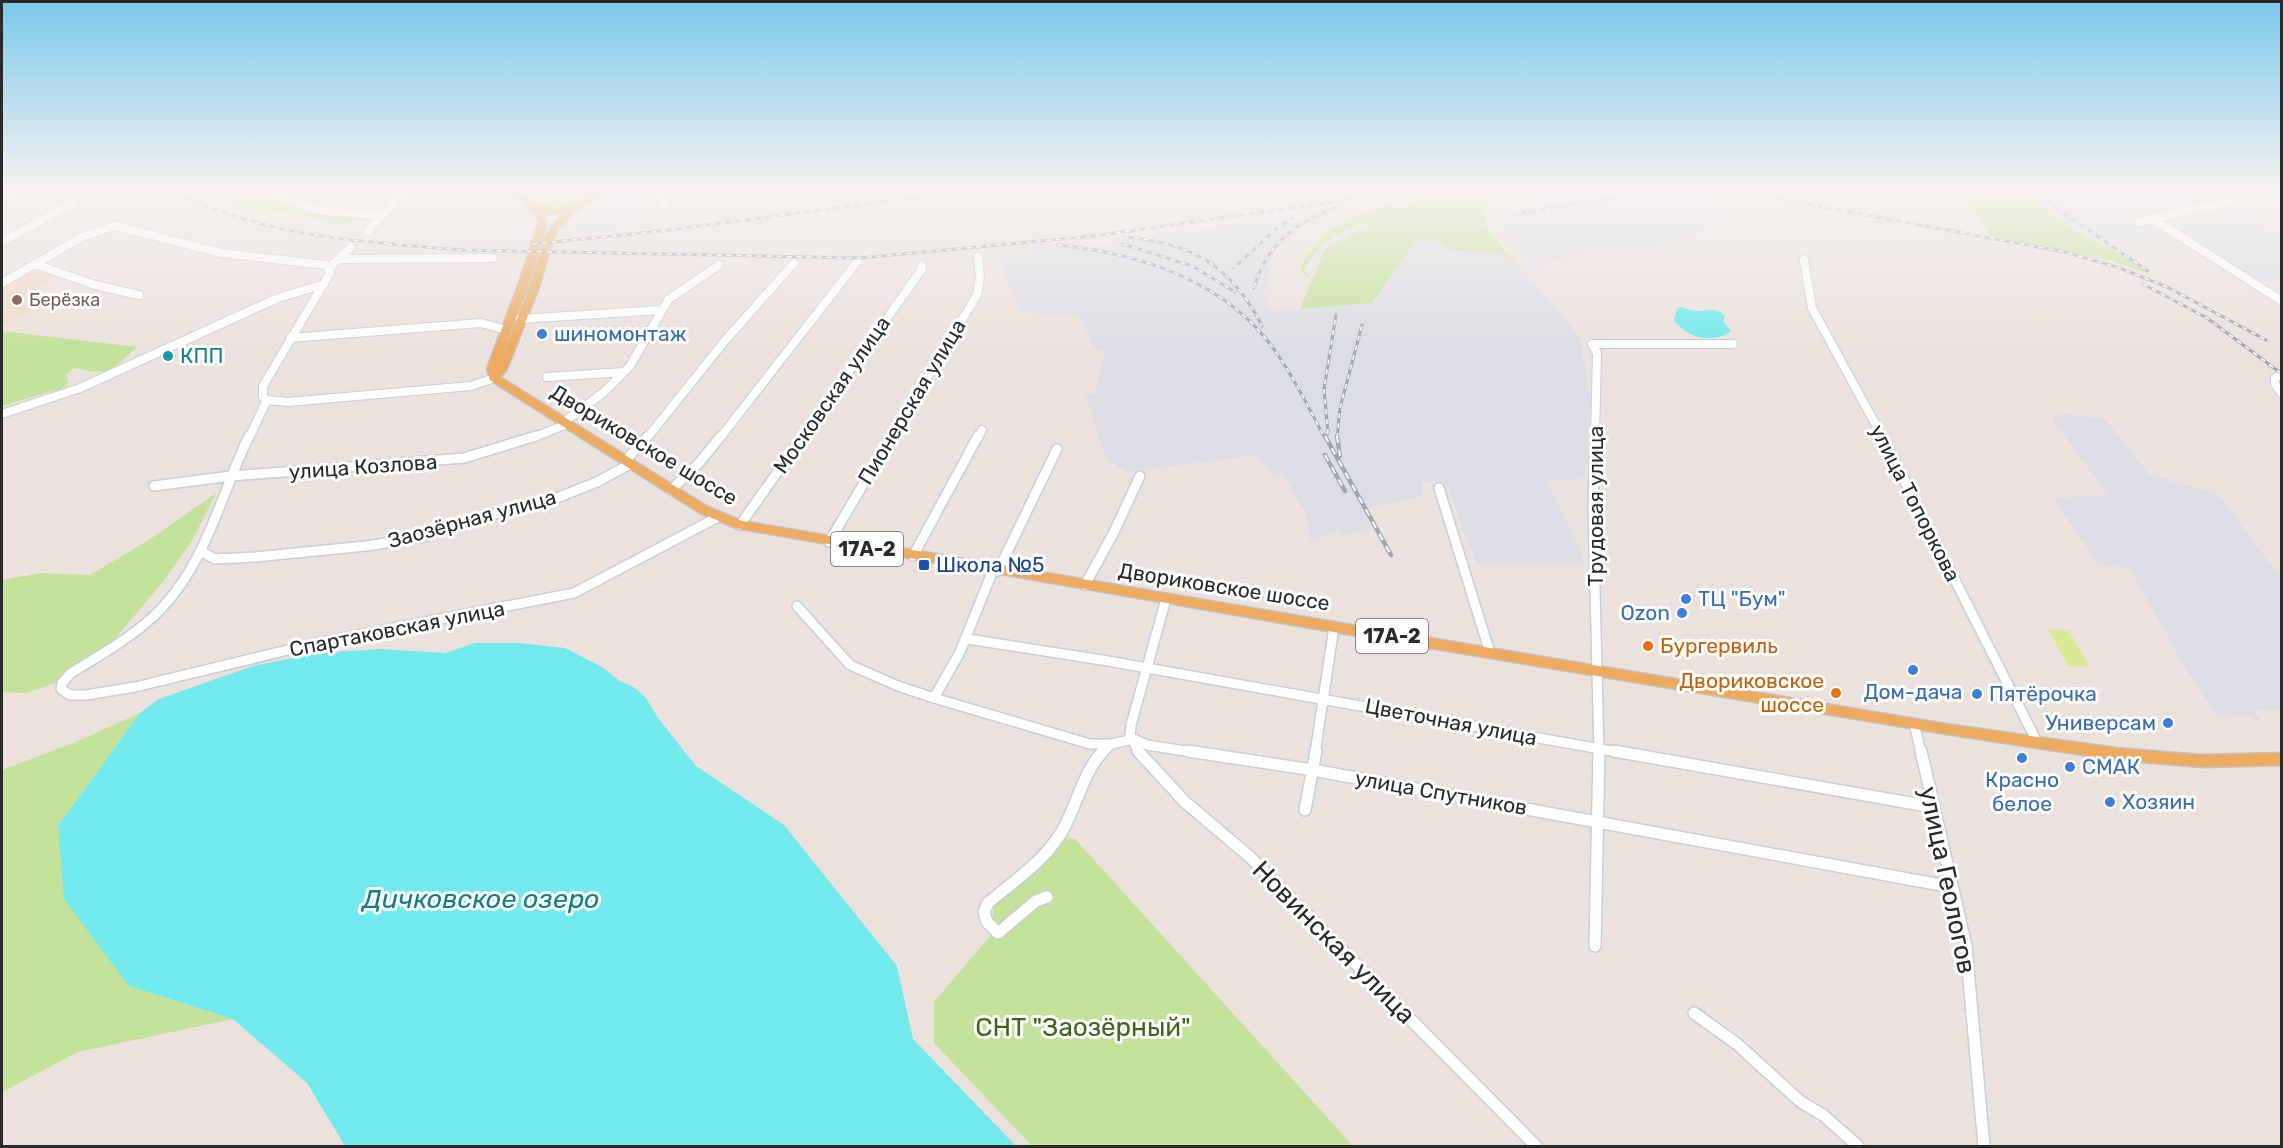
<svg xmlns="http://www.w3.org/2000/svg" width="2283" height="1148" font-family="Rubik,sans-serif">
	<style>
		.industrial { fill: #dddde5 }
		.education { fill: #eddbcc }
		.green { fill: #c4e29a }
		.pitch { fill: #d9e996 }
		.water { fill: #72e9ec }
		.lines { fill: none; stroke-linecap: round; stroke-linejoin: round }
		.minor-far2-casing { stroke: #c8ced8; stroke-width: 10 }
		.minor-far1-casing { stroke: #c8ced8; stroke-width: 12 }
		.minor-casing { stroke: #c8ced8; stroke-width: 14 }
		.major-casing { stroke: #c3c3c3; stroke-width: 3 }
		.minor-far2 { stroke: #fff; stroke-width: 8 }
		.minor-far1 { stroke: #fff; stroke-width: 9 }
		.minor { stroke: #fff; stroke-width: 11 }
		.major { fill: #eeab60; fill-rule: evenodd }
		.rail-far1-casing { stroke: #9fa7b4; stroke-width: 3 }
		.rail-casing { stroke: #9fa7b4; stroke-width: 4.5 }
		.rail-far1 { stroke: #fff; stroke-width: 1.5; stroke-dasharray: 5; stroke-linecap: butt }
		.rail { stroke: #fff; stroke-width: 2; stroke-dasharray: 7; stroke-linecap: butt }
		.education-dot { fill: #8d6e63; stroke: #fff; stroke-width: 2 }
		.shop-dot { fill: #3f7fe0; stroke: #fff; stroke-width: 2 }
		.culture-dot { fill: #0f9aa8; stroke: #fff; stroke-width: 2 }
		.transit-dot { fill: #1a4fb4; stroke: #fff; stroke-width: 2 }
		.food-dot { fill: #e8710a; stroke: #fff; stroke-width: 2 }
		.labels { text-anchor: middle; stroke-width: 6; stroke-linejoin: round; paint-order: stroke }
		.far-education-label { font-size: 18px; fill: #785e54; stroke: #fff; text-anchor: start }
		.shield { fill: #fff; stroke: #6a6a6a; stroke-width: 1.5 }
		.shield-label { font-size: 20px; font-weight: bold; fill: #2a2a2a }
		.shop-label { font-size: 21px; fill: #366cbe; stroke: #fff; text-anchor: start }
		.culture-label { font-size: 21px; fill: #0d838f; stroke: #fff; text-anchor: start }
		.street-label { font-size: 21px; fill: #2a2a2a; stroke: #fff }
		.transit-label { font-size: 21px; fill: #164399; stroke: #fff; text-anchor: start }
		.food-label { font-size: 21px; fill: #c56008; stroke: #fff; text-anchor: start }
		.near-street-label { font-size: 26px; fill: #2a2a2a; stroke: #fff }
		.near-park-label { font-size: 26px; fill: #3d661c; stroke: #fff }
		.near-water-label { font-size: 27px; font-style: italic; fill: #107e8a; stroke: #fff }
	</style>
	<rect width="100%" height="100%" fill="#ece2dd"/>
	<!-- industrial -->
	<path class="industrial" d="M639,187H646L651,211L632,214L623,229L571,234L572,227L625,192Z
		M2015,187H2200L2227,197L2148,213L2139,208L2121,212L2161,236L2119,246L2106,237L2091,240Z
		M1608,192H1711L1732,219L1650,251L1600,248L1535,266L1518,252L1496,222L1494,216L1495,207Z
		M1290,215L1306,223L1276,249L1264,294L1271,311L1372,303L1417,239L1441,242L1449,248L1499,253L1514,261L1563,315L1580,338L1591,401L1585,479L1547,480L1586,563H1476L1446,484L1433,481L1421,483L1424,496L1361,509L1373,529L1342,535L1339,531L1311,541L1306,515L1284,475L1274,476L1256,455L1126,472L1106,460L1086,395L1095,393L1106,351L1095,349L1080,317L1020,311L998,257L1030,256L1035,245L1050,243H1110L1114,238L1143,241L1146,237L1165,233H1180Z
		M2246,216L2281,237V281L2260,282L2171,224Z
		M2058,413L2105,419L2149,474L2219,495L2274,569L2281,572V710L2253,709L2261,720H2253L2250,716L2216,715L2191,678L2130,569L2098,564L2053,498L2108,495L2054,422Z"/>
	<!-- education -->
	<path class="education" d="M38,267L60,275L22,297L43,304L2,327V287Z"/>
	<!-- green -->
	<path class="green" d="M187,187H228L268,200L375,217L373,221L359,219L342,225L285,212L260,213Z
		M1963,187H2015L2091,240L2120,254L2153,276L2112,261L1990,235L1970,206L1967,192Z
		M566,188L576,189L582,194C575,215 543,212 531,198L532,193L544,189Z
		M1478,188L1487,205L1485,225L1514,261L1499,253L1448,249L1441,242L1417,239L1372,303L1300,309L1325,249L1370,224L1369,222C1341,231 1318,243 1304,270L1309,276L1306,277L1300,269C1317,233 1346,218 1382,206L1384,203L1395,205L1398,211L1426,196Z
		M2,331L137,347C109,371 112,376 74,368L66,374L68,383L63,388L2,406Z
		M216,493L192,541L165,579L89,670L27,693L2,692V580L41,573L90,575L149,540Z
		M140,713L58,826L129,986L233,1019L78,1052L2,1092V770L71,744Z
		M1064,838L1075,839L1353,1146H1032L934,1043V1002L992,934L994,905Z"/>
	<!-- pitch -->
	<path class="pitch" d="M2048,629L2069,631L2090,667L2068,666Z"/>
	<!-- water -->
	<path class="water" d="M1681,307C1687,309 1696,312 1701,311C1711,310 1717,308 1725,316L1723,321L1731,331C1713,345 1687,337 1674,321L1677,308Z
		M475,643H519L565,648L602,667L618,680L635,688L646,698L658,718L696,766L784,825L897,966L913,1039L1016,1146H345L307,1083L233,1019L129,986L64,899L58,826L140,713L159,699L253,666L319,653L380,649L445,653Z"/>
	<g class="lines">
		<!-- minor-far2 casing -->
		<g class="minor-far2-casing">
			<path id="minor-far2" d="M250,187L317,210L383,216
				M659,187L665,204
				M2,200L27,187
				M2153,219L2282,301
				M2139,222L2232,201
				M368,231L409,187
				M2,242L72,203
				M339,259L493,258
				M1804,260L1812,308L1883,438
				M35,264L95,285L139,295
				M329,268L351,247
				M2,283L84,236L115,226L221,253L326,265L330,273L263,386V397L267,400
				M520,319L661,310
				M290,338L481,323L506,330
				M2282,374L2275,378V384L2282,394
				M547,377L624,372
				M267,400L288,402L471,386L494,378
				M2,414L80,388L278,298L324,284
				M564,422L604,392L630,366L668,300L719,265
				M249,438L267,400
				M532,438L567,424
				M647,438L723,343L794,263
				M720,438L857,262
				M802,438L922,269V265
				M891,438L977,295L980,277L978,257
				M978,438L982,430
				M1595,438L1597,353L1592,344H1733"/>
		</g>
		<!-- minor-far1 casing -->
		<g class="minor-far1-casing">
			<path id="minor-far1" d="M249,436C221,494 207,561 161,609C136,635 102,654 71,673L62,683L61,689L70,695H86L135,687L317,643L574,593L718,517
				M1595,436L1593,506L1599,753
				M1882,436L2037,742
				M625,461L648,436
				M154,486L231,476L464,458L536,436
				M1439,488L1490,653
				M671,490L699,463L721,436
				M740,525L803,436
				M829,542L892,436
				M202,552L215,559L255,557L366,546L419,538L461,523L554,499L597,482L630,464
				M913,556L978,436
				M998,571L1057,449
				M1085,585L1114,532L1140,476
				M797,606L850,665L898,686L934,698L1090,744H1111L1134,739L1147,745L1198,753
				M968,639L1108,661L1623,753
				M934,698L960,652L993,570
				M1914,723L1921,753
				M1102,753L1111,744
				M1139,753L1130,735L1131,725L1166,599
				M1315,753L1334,627"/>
		</g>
		<!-- minor casing -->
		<g class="minor-casing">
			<path id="minor" d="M1138,751L1185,802L1250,857L1536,1146
				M1188,751L1313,770L1952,887
				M1614,751L1933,807
				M1921,751L1966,946L1984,1146
				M1305,810L1316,751
				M1047,897L1036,901L998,933L987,922L984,912L988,903C1014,881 1043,862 1061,833C1077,806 1082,774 1103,751
				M1595,946L1599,751
				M1694,1013L1737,1044L1801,1102L1823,1115L1858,1146"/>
		</g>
		<!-- major casing -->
		<g class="major-casing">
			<path id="major" d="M495,187H507L521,196L530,187H540L530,195L529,201C547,212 562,210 582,201L583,192L576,187H586L590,189L591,196L606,187H617L577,210L558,229L553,240L539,287L507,369L500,377L708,507L742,521L1334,622L1946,724L2116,748L2202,755L2282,753V765L2202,767L2116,760L1946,734L1334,632L736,528L700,513L490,380L487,369L517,288L539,222L534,211ZM544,214H563C538,238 540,258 529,289C520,313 509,338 499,363L527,288L547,222Z"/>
		</g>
		<!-- minor-far2 -->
		<use href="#minor-far2" class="minor-far2"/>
		<!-- minor-far1 -->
		<use href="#minor-far1" class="minor-far1"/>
		<!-- minor -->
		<use href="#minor" class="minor"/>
		<!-- major -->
		<use href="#major" class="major"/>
		<!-- rail-far1 casing -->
		<g class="rail-far1-casing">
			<path id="rail-far1" d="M162,187C236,224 312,238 394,244
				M2026,187L2148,271
				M1524,192L1578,189L1681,190L1753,194L2065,252L2120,268L2169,288L2266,340
				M1516,214L1623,196
				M1124,237C1191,242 1232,266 1262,326
				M387,244L462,250L860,258L1094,236L1440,187
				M532,244L653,232L996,187
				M1123,244L1192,266L1235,292
				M1058,245C1143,254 1231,282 1280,358C1297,383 1310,411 1325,438
				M1234,268L1276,229L1293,218
				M2143,284L2207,318L2282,374
				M1254,288C1266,245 1295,222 1336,208
				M1328,434L1324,389L1336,315
				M1337,438L1340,408L1362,325"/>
		</g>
		<!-- rail casing -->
		<g class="rail-casing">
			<path id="rail" d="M1325,436L1391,555
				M1337,436L1340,456
				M1325,455L1345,491"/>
		</g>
		<!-- rail-far1 -->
		<use href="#rail-far1" class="rail-far1"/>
		<!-- rail -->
		<use href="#rail" class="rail"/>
	</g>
	<!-- sky -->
	<linearGradient id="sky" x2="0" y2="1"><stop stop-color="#79c9ea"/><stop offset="0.54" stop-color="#f6f2f0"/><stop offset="1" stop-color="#f6f2f0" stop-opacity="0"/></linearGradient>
	<rect width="2283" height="348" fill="url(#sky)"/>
	<!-- markers -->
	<circle class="education-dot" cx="17" cy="300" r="6"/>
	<g class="shop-dot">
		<circle cx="542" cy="334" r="6"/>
		<circle cx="1686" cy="599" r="6"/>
		<circle cx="1682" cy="613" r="6"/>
		<circle cx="1913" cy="670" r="6"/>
		<circle cx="1977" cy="694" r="6"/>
		<circle cx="2168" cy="723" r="6"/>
		<circle cx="2022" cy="758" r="6"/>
		<circle cx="2070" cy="767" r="6"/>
		<circle cx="2110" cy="802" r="6"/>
	</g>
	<circle class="culture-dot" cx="168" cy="356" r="6"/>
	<rect class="transit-dot" x="918" y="559" width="12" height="12" rx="3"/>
	<g class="food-dot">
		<circle cx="1648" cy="646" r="6"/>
		<circle cx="1836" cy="693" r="6"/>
	</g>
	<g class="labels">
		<!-- far-education labels -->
		<g class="far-education-label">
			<text x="29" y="306">Берёзка</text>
		</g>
		<!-- shield labels -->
		<g class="shield">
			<rect x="831" y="532" width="72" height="34" rx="4.5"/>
			<rect x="1356" y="619" width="72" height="34" rx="4.5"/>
		</g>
		<g class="shield-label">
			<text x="867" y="556">17А-2</text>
			<text x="1392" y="643">17А-2</text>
		</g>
		<!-- shop labels -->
		<g class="shop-label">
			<text x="554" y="341">шиномонтаж</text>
			<text x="1698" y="606">ТЦ "Бум"</text>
			<text x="1670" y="620" text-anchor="end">Ozon</text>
			<text x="1913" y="699" text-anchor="middle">Дом-дача</text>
			<text x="1989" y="701">Пятёрочка</text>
			<text x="2156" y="730" text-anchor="end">Универсам</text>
			<text x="2082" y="774">СМАК</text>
			<text x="2022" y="787" text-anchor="middle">Красно<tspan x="2022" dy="24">белое</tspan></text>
			<text x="2122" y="809">Хозяин</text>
		</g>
		<!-- culture labels -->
		<g class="culture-label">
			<text x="180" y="363">КПП</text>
		</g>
		<!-- street labels -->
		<g class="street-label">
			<text transform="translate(832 395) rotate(-55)" y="7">Московская улица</text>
			<text transform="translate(912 402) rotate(-59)" y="7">Пионерская улица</text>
			<text transform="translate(644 445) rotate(31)" y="7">Двориковское шоссе</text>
			<text transform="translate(363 467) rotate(-4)" y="7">улица Козлова</text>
			<text transform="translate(1915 503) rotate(63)" y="7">улица Топоркова</text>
			<text transform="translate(1596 506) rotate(-90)" y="7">Трудовая улица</text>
			<text transform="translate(472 519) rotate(-15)" y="7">Заозёрная улица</text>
			<text transform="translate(1224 587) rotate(9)" y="7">Двориковское шоссе</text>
			<text transform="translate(397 629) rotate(-11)" y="7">Спартаковская улица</text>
			<text transform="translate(1451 722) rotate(11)" y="7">Цветочная улица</text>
			<text transform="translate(1441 793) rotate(10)" y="7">улица Спутников</text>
		</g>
		<!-- transit labels -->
		<g class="transit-label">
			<text x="936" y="572">Школа №5</text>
		</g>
		<!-- food labels -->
		<g class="food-label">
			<text x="1660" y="653">Бургервиль</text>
			<text x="1824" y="688" text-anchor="end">Двориковское<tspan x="1824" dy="24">шоссе</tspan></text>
		</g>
		<!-- near-street labels -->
		<g class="near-street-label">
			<text transform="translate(1948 880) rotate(78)" y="9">улица Геологов</text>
			<text transform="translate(1334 942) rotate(45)" y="9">Новинская улица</text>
		</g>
		<!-- near-park labels -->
		<g class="near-park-label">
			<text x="1083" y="1036">СНТ "Заозёрный"</text>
		</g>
		<!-- near-water labels -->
		<g class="near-water-label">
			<text x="481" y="908">Дичковское озеро</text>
		</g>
	</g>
	<!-- border -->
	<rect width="2283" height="1148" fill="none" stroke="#2a2a2a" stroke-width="6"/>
</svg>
